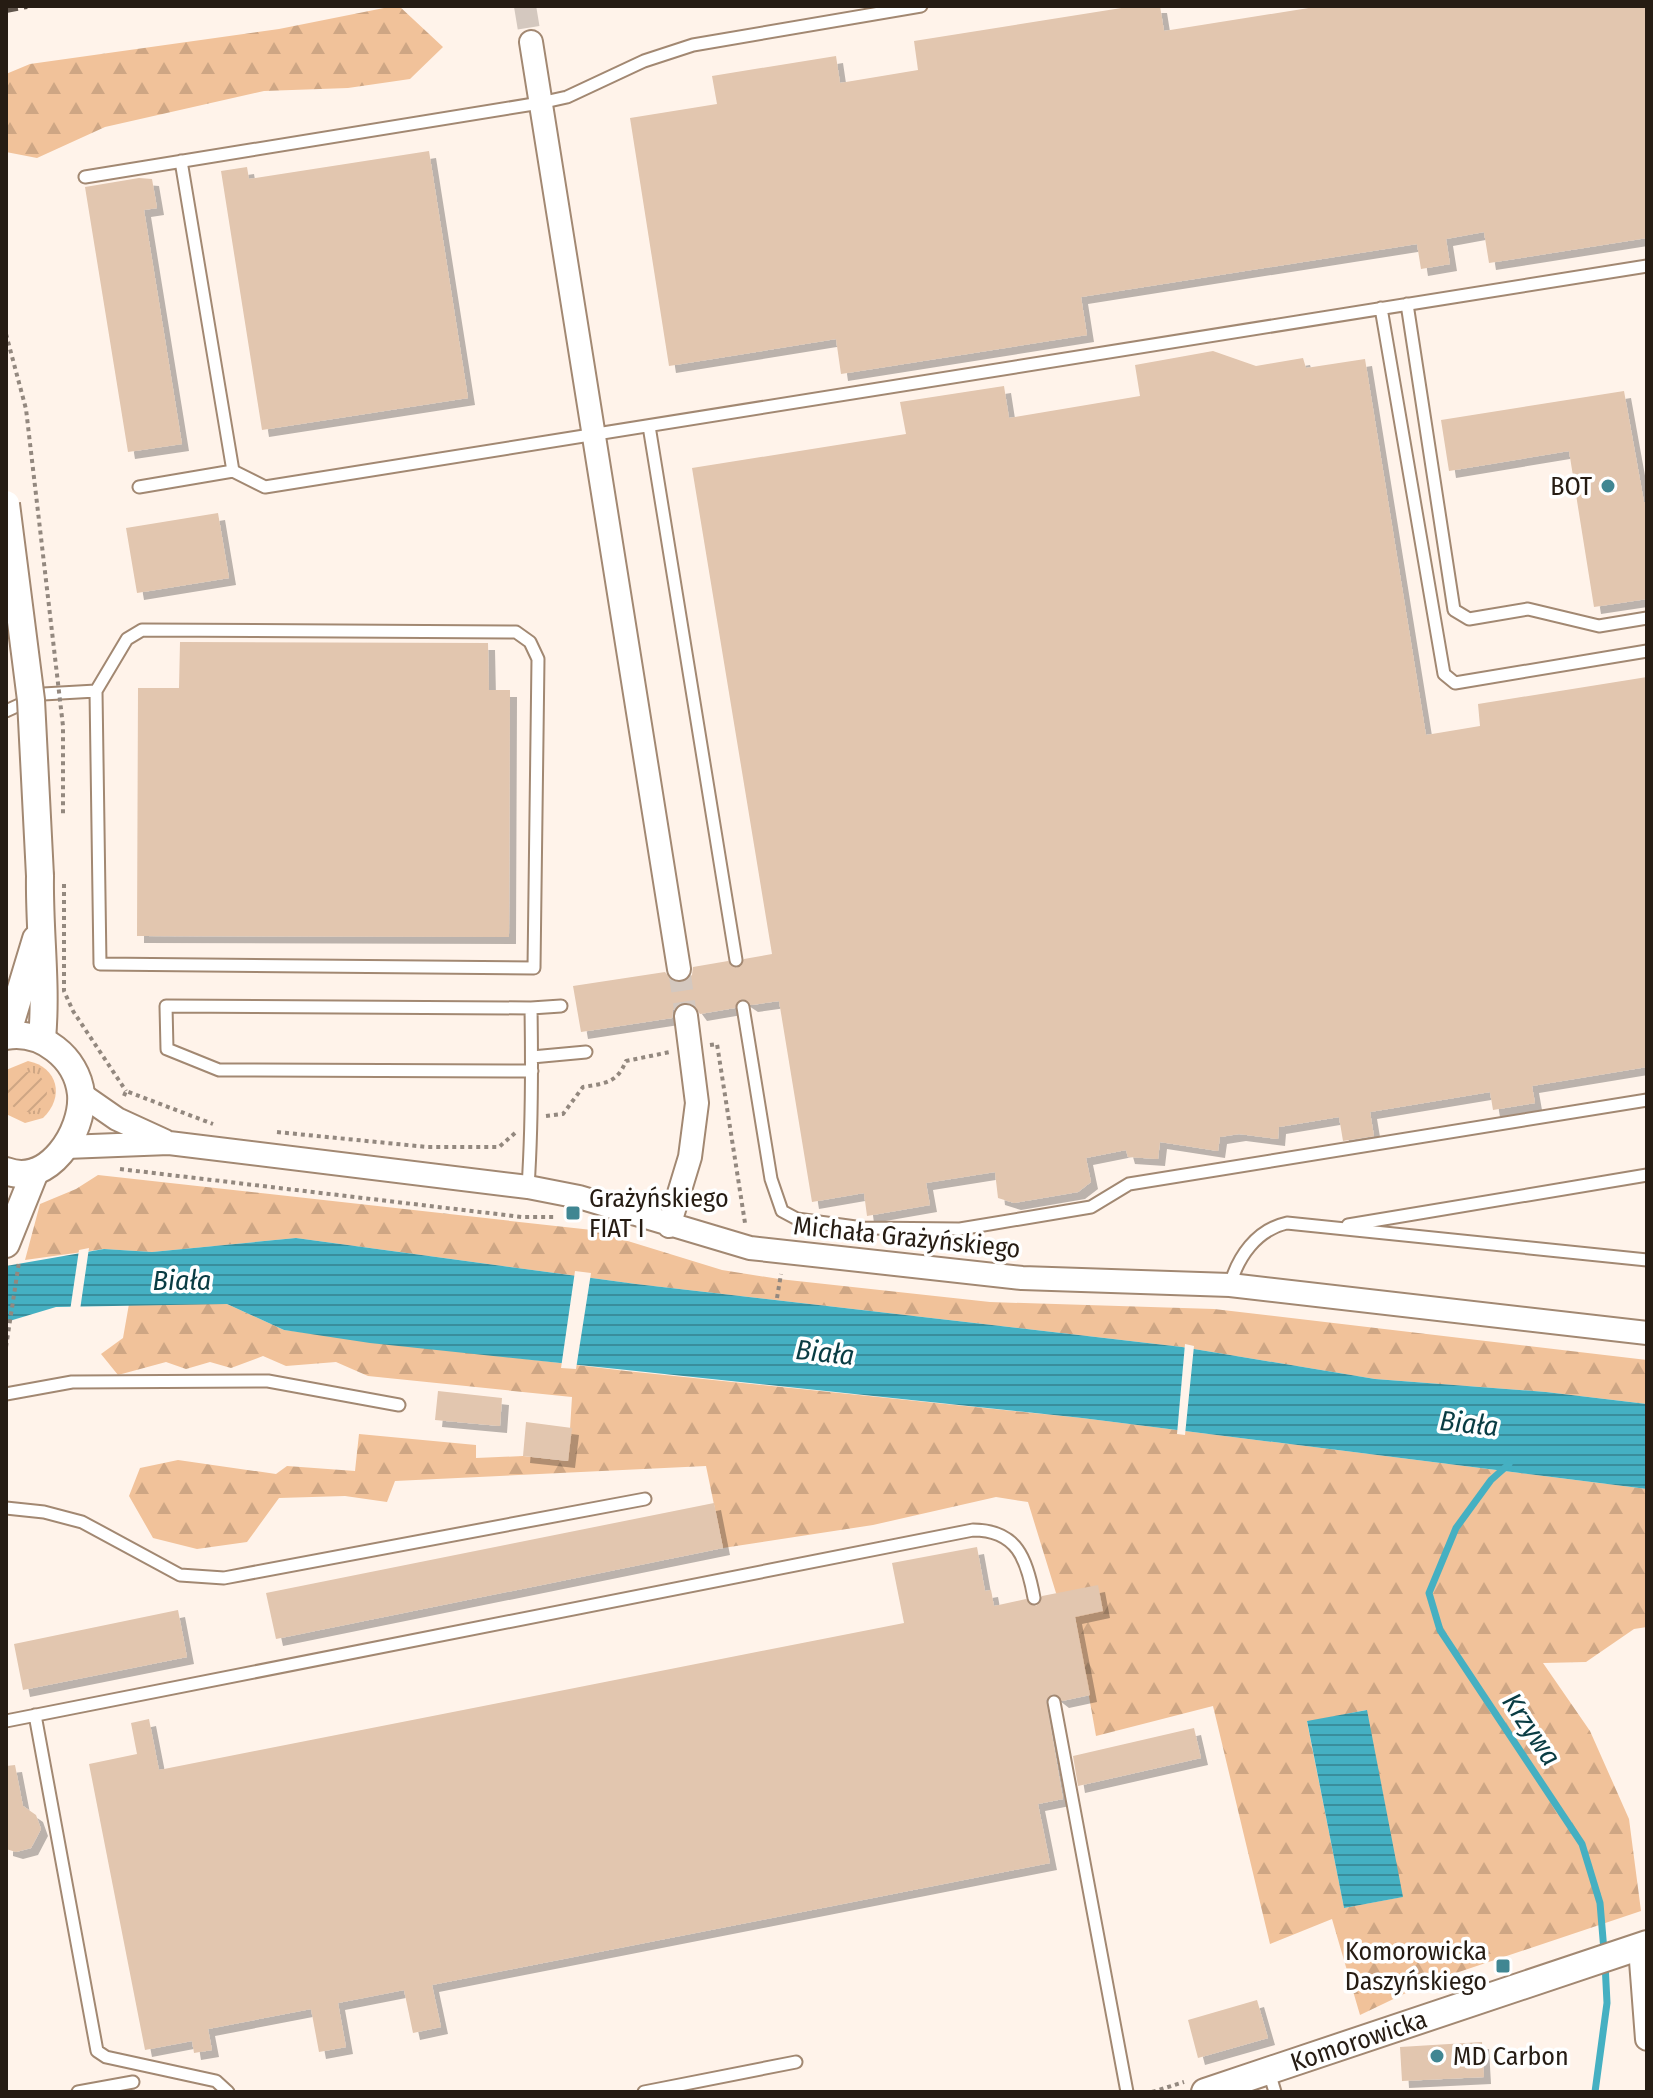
<svg xmlns="http://www.w3.org/2000/svg" width="1653" height="2098" font-family="'Fira Sans Condensed',sans-serif">
	<style>
		.grass { fill: url(#grass-tufts) }
		.forest { fill: url(#forest-firs); fill-rule: evenodd }
		.garden { fill: url(#garden-furrows) }
		.water { fill: url(#water-rules) }
		.pier { fill: #fff3ea }
		.lines { fill: none; stroke-linecap: round; stroke-linejoin: round }
		.stream { stroke: #45b0c2; stroke-width: 7 }
		.building { fill: #e2c6af; filter: url(#shadow) }
		.minor-tunnel { stroke: #d4c8bf; stroke-width: 22; stroke-dasharray: 22 11; stroke-linecap: butt }
		.service-casing { stroke: #a28872; stroke-width: 15 }
		.minor-casing { stroke: #a28872; stroke-width: 26 }
		.tertiary-casing { stroke: #a28872; stroke-width: 30 }
		.path { stroke: #93887f; stroke-width: 4; stroke-dasharray: 4 4; stroke-linecap: butt }
		.service { stroke: #fff; stroke-width: 11 }
		.minor { stroke: #fff; stroke-width: 22 }
		.tertiary { stroke: #fff; stroke-width: 26 }
		.rail { stroke: #61564d; stroke-width: 6; stroke-dasharray: 12 6; stroke-linecap: butt }
		.tertiary-bridge-casing { stroke: #a28872; stroke-width: 30; stroke-linecap: butt }
		.path-bridge { stroke: #93887f; stroke-width: 4; stroke-dasharray: 4 4; stroke-linecap: butt }
		.tertiary-bridge { stroke: #fff; stroke-width: 26 }
		.poi-dot { fill: #408692; stroke: #fff; stroke-width: 3 }
		.labels { text-anchor: middle; stroke-width: 7; stroke-linejoin: round; paint-order: stroke }
		.poi-label { font-size: 26px; fill: #261c13; stroke: #fff; text-anchor: end }
		.street-label { font-size: 26px; fill: #261c13; stroke: #fff }
		.water-label { font-size: 28px; font-style: italic; fill: #093c43; stroke: #fff }
	</style>
	<defs>
		<pattern id="grass-tufts" width="24" height="20" patternUnits="userSpaceOnUse" patternTransform="scale(2)"><rect width="24" height="20" fill="#f1c29a"/><path d="M3 7l-1-3M5 7V3M7 7l1-3M15 17l-1-3M17 17v-4M19 17l1-3" fill="none" stroke="#cea684"/></pattern>
		<pattern id="forest-firs" width="22" height="20" patternUnits="userSpaceOnUse" patternTransform="scale(2)"><rect width="22" height="20" fill="#f1c29a"/><path d="M5 1l3.5 6h-7zM16 11l3.5 6h-7z" fill="#cea684"/></pattern>
		<pattern id="garden-furrows" width="10" height="10" patternUnits="userSpaceOnUse" patternTransform="scale(2)"><rect width="10" height="10" fill="#f1c29a"/><path d="M-1 1l2-2M0 10L10 0M9 11l2-2" fill="none" stroke="#cea684"/></pattern>
		<pattern id="water-rules" width="6" height="5" patternUnits="userSpaceOnUse" patternTransform="scale(2)"><rect width="6" height="5" fill="#45b0c2"/><path d="M0 2.5h6" fill="none" stroke="#398e9c"/></pattern>
		<filter id="shadow"><feDropShadow dx="7" dy="7" stdDeviation="0" flood-color="#0004"/></filter>
	</defs>
	<rect width="100%" height="100%" fill="#fff3ea"/>
	<!-- grass -->
	<path class="grass" d="M28,1061C58,1067 65,1097 43,1118L25,1123L6,1114V1070Z"/>
	<!-- forest -->
	<path class="forest" d="M394,6H399L443,47L410,79L348,88L264,91L105,127L37,158L6,152V74L30,64L279,29Z
		M98,1175L592,1230L722,1270L779,1279L990,1302L1214,1309L1647,1360V1404L1546,1392L1375,1379L1182,1347L636,1284L296,1238L152,1252L104,1249L25,1260L40,1204L76,1189Z
		M129,1304H227L284,1330L626,1371L1082,1418L1647,1489V1627L1634,1629L1586,1662L1543,1663L1590,1731L1629,1819L1641,1911L1429,1982L1360,2015L1332,1919L1270,1944L1213,1706L1096,1736L1075,1617L1056,1593L1028,1502L996,1497L873,1525L723,1548L706,1466L395,1481L387,1502L345,1496L279,1498L247,1542L197,1549L153,1538L129,1496L140,1468L178,1460L276,1474L287,1466L355,1471L359,1434L476,1445V1458L523,1456L568,1461L572,1397L368,1376L336,1362L286,1366L263,1356L231,1368L210,1362L186,1369L166,1362L118,1375L101,1354L123,1338ZM1366,1710L1402,1897L1344,1908L1307,1722Z"/>
	<!-- garden -->
	<path class="garden" d="M7 1092a20 20 0 1 1 40 0a20 20 0 1 1-40 0Z"/>
	<!-- water -->
	<path class="water" d="M296,1238L636,1284L1182,1347L1375,1379L1546,1392L1647,1404V1489L1082,1418L370,1343L284,1330L227,1304L56,1307L6,1322V1266L104,1249L152,1252Z
		M1367,1710L1403,1897L1344,1908L1307,1721Z"/>
	<!-- pier -->
	<path class="pier" d="M89,1248L80,1310L70,1311L79,1250Z
		M575,1271L591,1273L576,1369L561,1368Z
		M1185,1344L1194,1346L1185,1435L1177,1434Z"/>
	<g class="lines">
		<!-- stream -->
		<path class="stream" d="M1509,1464L1491,1480L1456,1528L1429,1593L1440,1630L1582,1844L1600,1903L1604,1951
			M1595,2092L1607,2003L1605,1963"/>
	</g>
	<!-- building -->
	<path class="building" d="M1134,6H1160L1164,31L1321,6H1647V238L1489,263L1484,232L1446,239L1450,264L1421,269L1417,244L1081,297L1087,335L841,374L836,339L669,366L630,118L717,104L712,76L836,56L840,83L918,70L914,41Z
		M429,151L468,398L262,430L221,171L247,167L249,179Z
		M139,178L152,179L157,208L144,210L182,444L128,452L85,187Z
		M1213,351L1256,366L1303,358L1306,368L1365,359L1426,735L1480,726L1478,704L1647,677V1067L1532,1086L1535,1103L1493,1110L1490,1092L1370,1112L1374,1136L1343,1141L1339,1117L1279,1127L1278,1139L1239,1134L1220,1137L1218,1151L1160,1142L1158,1159L1128,1157L1126,1150L1086,1158L1091,1182L1078,1192L1014,1203L998,1198L995,1172L926,1183L930,1205L867,1216L864,1193L812,1202L779,1001L751,1005L742,999L735,1008L700,1014L692,1003L683,1002L673,1010L672,1018L581,1032L573,986L665,972L673,982L682,983L692,975L693,967L728,961L737,968L744,959L772,954L692,468L906,434L900,402L1004,386L1009,418L1140,396L1135,365Z
		M1624,391L1644,502H1647V599L1594,607L1569,451L1449,471L1441,420Z
		M218,513L229,578L137,593L126,528Z
		M180,642L488,643L489,690H510L509,937L137,936L138,688H179Z
		M438,1391L502,1398L500,1426L435,1420Z
		M526,1422L572,1428L568,1461L523,1456Z
		M714,1503L723,1548L276,1639L266,1593Z
		M977,1547L985,1591L991,1590L994,1606L1026,1599L1036,1606L1042,1596L1098,1585L1103,1611L1075,1617L1090,1695L1062,1701L1053,1694L1046,1700L1063,1799L1038,1804L1050,1863L432,1985L441,2027L413,2033L404,1990L338,2003L346,2047L319,2052L311,2009L208,2029L212,2050L194,2053L192,2041L145,2050L89,1764L137,1754L131,1723L149,1719L159,1770L904,1623L892,1563Z
		M178,1610L187,1657L23,1690L14,1644Z
		M1194,1728L1201,1758L1078,1786L1073,1756Z
		M15,1765L23,1806L36,1815L41,1829L31,1848L16,1852L6,1849V1766Z
		M1257,2000L1268,2038L1198,2058L1188,2020Z
		M1482,2042L1484,2077L1402,2081L1400,2047Z"/>
	<g class="lines">
		<!-- minor-tunnel -->
		<path class="minor-tunnel" d="M525,6L531,42
			M679,969L686,1016"/>
		<!-- service casing -->
		<g class="service-casing">
			<path id="service" d="M181,161L233,471L265,487L1647,266
				M85,177L540,103L567,97L644,61L693,45L921,6
				M1407,304L1454,610L1469,619L1528,609L1599,626L1647,618
				M1381,308L1444,674L1455,683L1647,651
				M649,426L736,960
				M139,487L233,471
				M142,630L516,632L530,642L538,659L534,968L100,964L96,691L127,639Z
				M6,711L43,694L96,691
				M743,1007L771,1179L782,1211L797,1219L863,1228L960,1229L1091,1207L1129,1184L1647,1100
				M531,1008L561,1006
				M532,1057L586,1052
				M528,1187C532,1127 532,1068 531,1008L166,1006L167,1049L219,1070L532,1071
				M1348,1225L1647,1175
				M1230,1285C1238,1257 1256,1230 1287,1223L1647,1260
				M6,1394L72,1382L268,1381L399,1405
				M6,1508L44,1512L82,1522L180,1575L224,1578L645,1499
				M1054,1702L1127,2092
				M35,1715L97,2051L106,2057L216,2081L228,2092
				M6,1721L973,1530C1017,1530 1027,1559 1034,1598
				M1269,2072L1275,2092
				M78,2092L133,2082
				M644,2092L796,2062"/>
		</g>
		<!-- minor casing -->
		<g class="minor-casing">
			<path id="minor" d="M531,42L679,969
				M81,1094L117,1119L165,1141
				M66,1147L169,1143L528,1187L579,1197L750,1248L1022,1278L1230,1285L1647,1333
				M669,1226L690,1157L697,1103L686,1016
				M1640,1948L1647,2039"/>
		</g>
		<!-- tertiary casing -->
		<g class="tertiary-casing">
			<g id="tertiary">
				<path d="M40,876C39,931 47,984 42,1039"/>
				<path d="M7,1035L36,939"/>
				<path d="M6,1036C41,1030 77,1057 81,1094C84,1132 48,1187 6,1171"/>
				<path d="M6,1244L35,1172"/>
				<path id="s1" d="M1205,2092L1647,1944"/>
			</g>
		</g>
		<!-- path -->
		<path class="path" d="M710,1045L717,1044L745,1223
			M124,1096L126,1091L213,1124
			M546,1116L563,1114L583,1087C606,1083 617,1083 626,1061L670,1052
			M277,1132L427,1147H499L515,1133
			M120,1169L522,1217H557
			M777,1298L781,1274
			M6,1347L19,1262
			M1152,2092L1184,2082"/>
		<!-- service -->
		<use href="#service" class="service"/>
		<!-- minor -->
		<use href="#minor" class="minor"/>
		<!-- tertiary -->
		<use href="#tertiary" class="tertiary"/>
		<!-- rail -->
		<path class="rail" d="M6,10L27,6"/>
		<!-- tertiary-bridge casing -->
		<g class="tertiary-bridge-casing">
			<path id="tertiary-bridge" d="M6,504L31,700L40,876"/>
		</g>
		<!-- path-bridge -->
		<path class="path-bridge" d="M6,334L26,409L63,726V815
			M64,884V991L73,1011L126,1091"/>
		<!-- tertiary-bridge -->
		<use href="#tertiary-bridge" class="tertiary-bridge"/>
	</g>
	<!-- markers -->
	<g class="poi-dot">
		<circle cx="1608" cy="486" r="8"/>
		<rect x="565" y="1205" width="16" height="16" rx="4"/>
		<rect x="1495" y="1958" width="16" height="16" rx="4"/>
		<circle cx="1437" cy="2056" r="8"/>
	</g>
	<g class="labels">
		<!-- poi labels -->
		<g class="poi-label">
			<text x="1592" y="495">BOT</text>
			<text x="589" y="1207" text-anchor="start">Grażyńskiego<tspan x="589" dy="30">FIAT I</tspan></text>
			<text x="1487" y="1960">Komorowicka<tspan x="1487" dy="30">Daszyńskiego</tspan></text>
			<text x="1453" y="2065" text-anchor="start">MD Carbon</text>
		</g>
		<!-- street labels -->
		<g class="street-label">
			<text transform="translate(907 1237) rotate(6)" y="9">Michała Grażyńskiego</text>
			<text dy="9" stroke="none"><textPath href="#s1" startOffset="162">Komorowicka</textPath></text>
		</g>
		<!-- water labels -->
		<g class="water-label">
			<text x="182" y="1290">Biała</text>
			<text transform="translate(825 1352) rotate(6)" y="10">Biała</text>
			<text transform="translate(1469 1423) rotate(6)" y="10">Biała</text>
			<text transform="translate(1532 1729) rotate(56)" y="10">Krzywa</text>
		</g>
	</g>
	<!-- border -->
	<rect width="1653" height="2098" fill="none" stroke="#261c13" stroke-width="16"/>
</svg>
